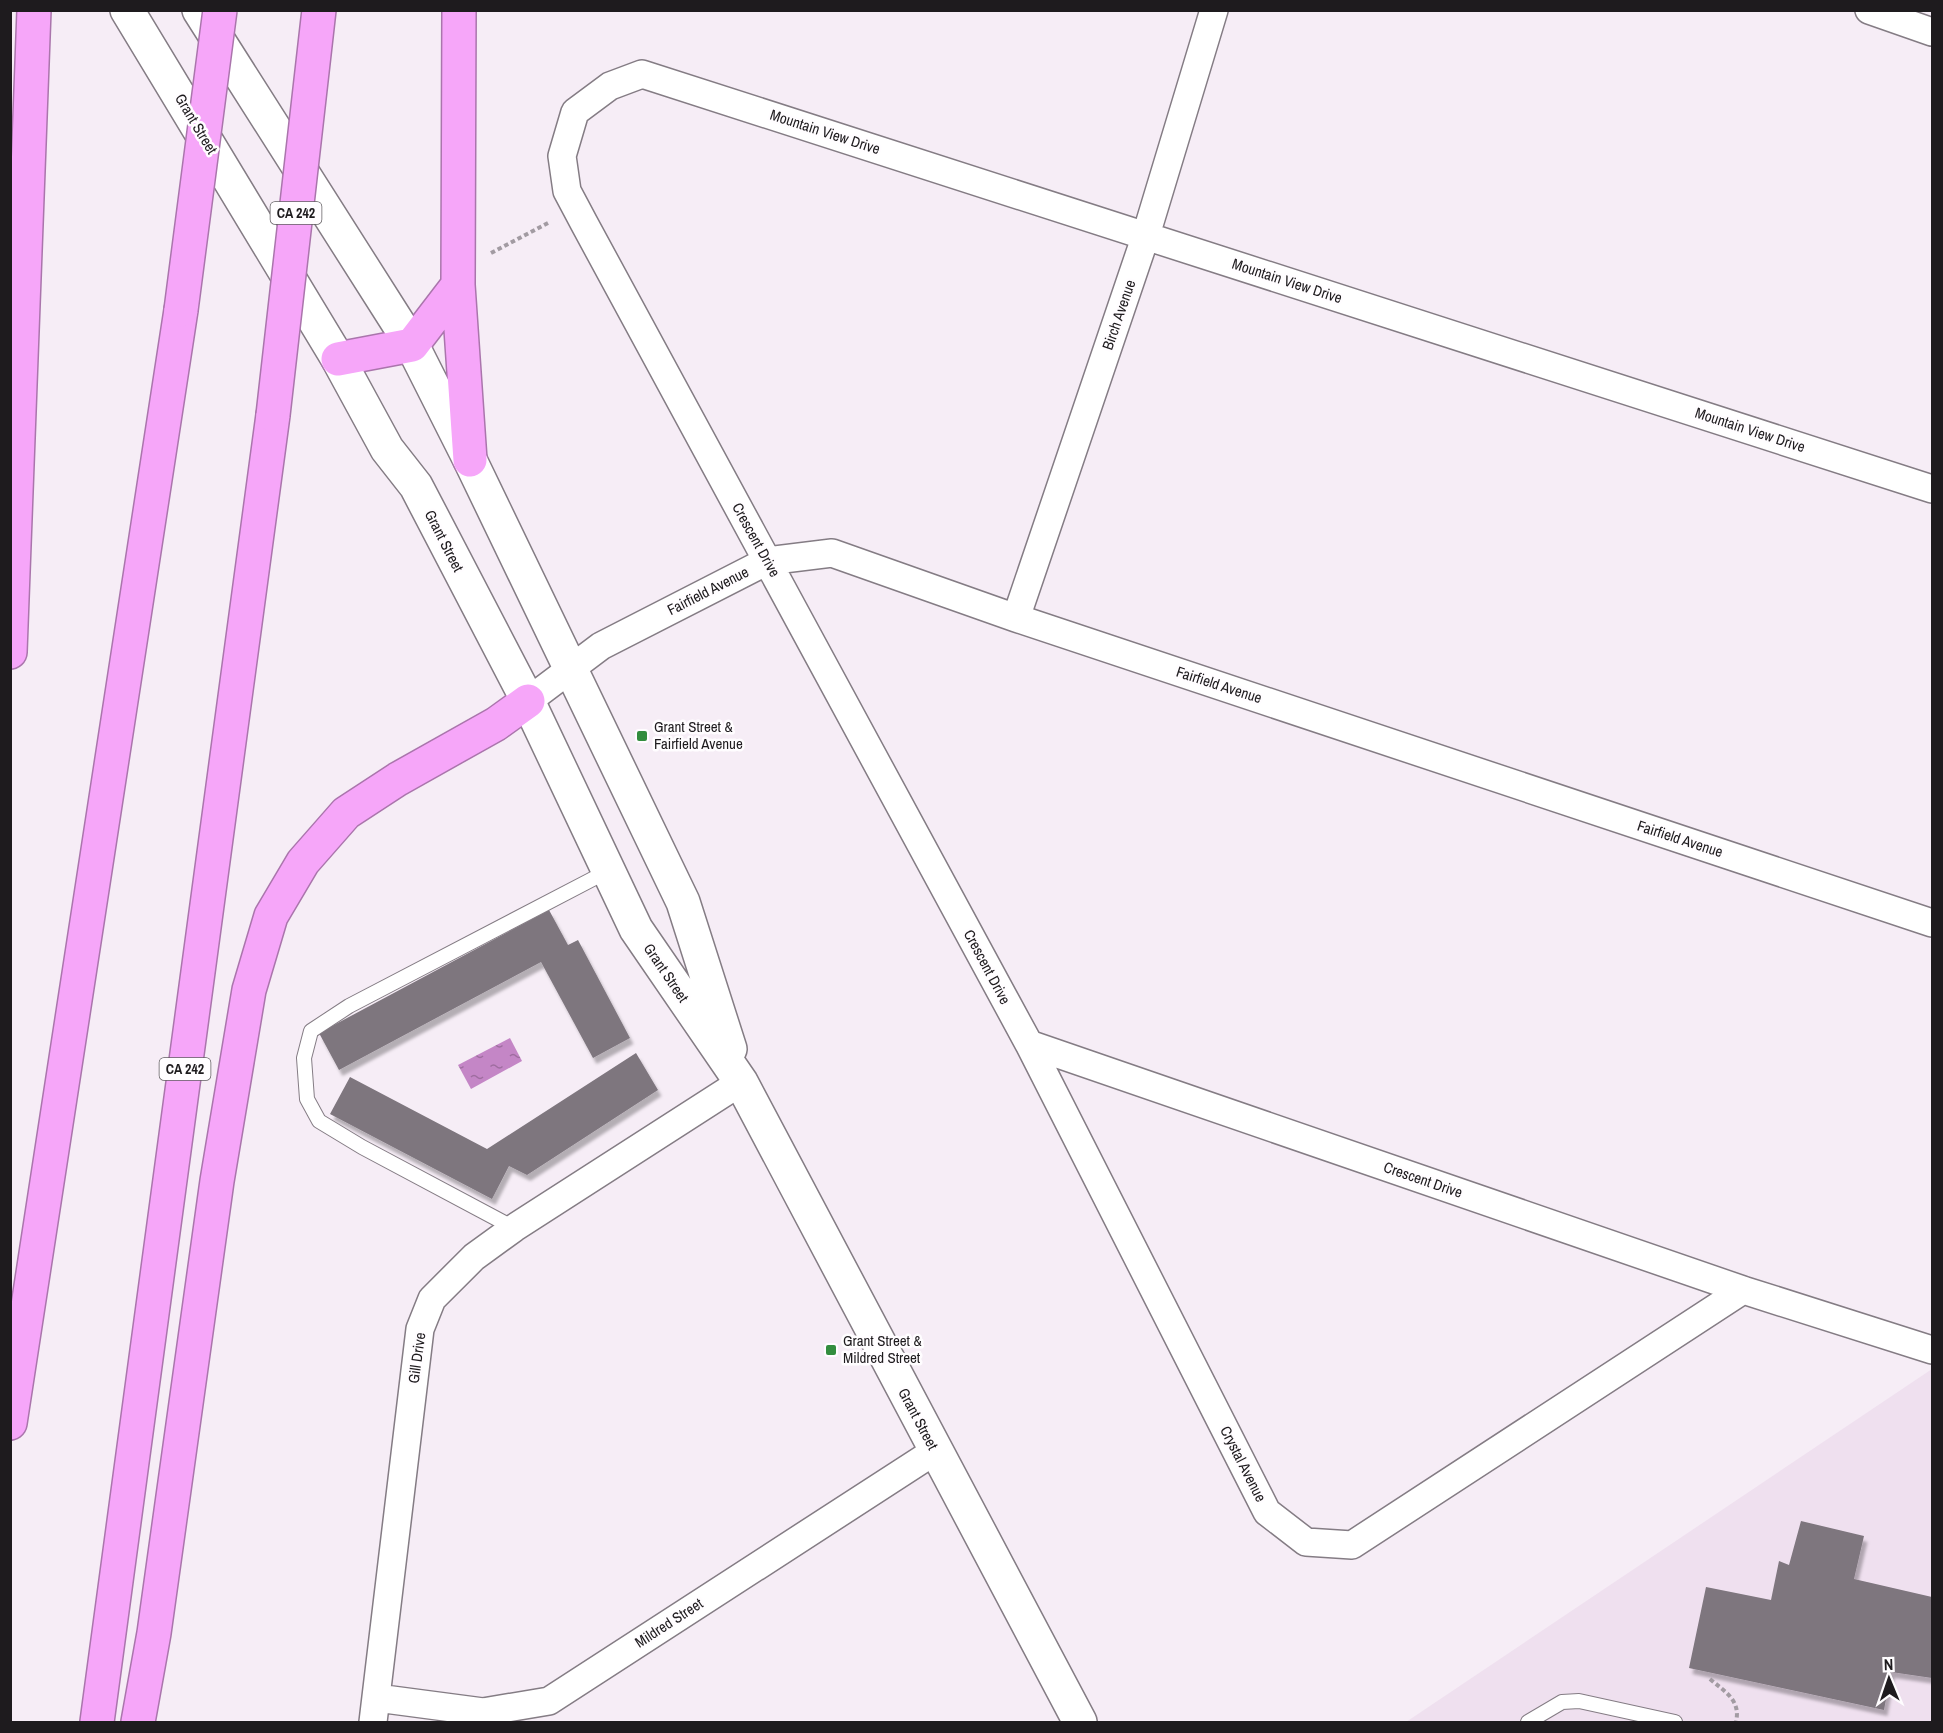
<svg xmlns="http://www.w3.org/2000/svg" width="1943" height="1733" font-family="'Archivo Narrow',sans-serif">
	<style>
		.built { fill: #efe0ef }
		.water { fill: url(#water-ripples) }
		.building { fill: #7e767e; filter: url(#shadow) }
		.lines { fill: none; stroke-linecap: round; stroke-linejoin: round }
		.service-casing { stroke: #847c84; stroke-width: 16 }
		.minor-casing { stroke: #847c84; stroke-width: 30 }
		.tertiary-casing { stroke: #847c84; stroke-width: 36 }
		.motorway-casing { stroke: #aa75ac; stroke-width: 36 }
		.path { stroke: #a29ba2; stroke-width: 4; stroke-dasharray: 4.5 3; stroke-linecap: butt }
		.service { stroke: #fff; stroke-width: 14 }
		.minor { stroke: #fff; stroke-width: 27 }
		.tertiary { stroke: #fff; stroke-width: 33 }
		.motorway { stroke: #f6a6f9; stroke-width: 33 }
		.motorway-bridge-casing { stroke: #aa75ac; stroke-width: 36; stroke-linecap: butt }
		.motorway-bridge { stroke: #f6a6f9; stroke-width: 33 }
		.poi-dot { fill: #328d3e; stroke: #fffdff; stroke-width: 2 }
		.labels { text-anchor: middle; stroke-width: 5; stroke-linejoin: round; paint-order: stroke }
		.shield { fill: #fffdff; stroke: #625f62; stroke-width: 1.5 }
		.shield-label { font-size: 14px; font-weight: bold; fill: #1e1b1e }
		.street-label { font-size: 15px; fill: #1e1b1e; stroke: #fffdff }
		.poi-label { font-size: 15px; fill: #1e1b1e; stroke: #fffdff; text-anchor: start }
	</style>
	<defs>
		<pattern id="water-ripples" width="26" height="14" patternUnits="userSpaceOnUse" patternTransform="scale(1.5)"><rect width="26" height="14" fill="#c486c6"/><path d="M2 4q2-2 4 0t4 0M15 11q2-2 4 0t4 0" fill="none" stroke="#9f6da0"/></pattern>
		<filter id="shadow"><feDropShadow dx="3.5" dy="6" stdDeviation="1.5" flood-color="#0004"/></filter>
	</defs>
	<rect width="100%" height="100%" fill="#f6edf6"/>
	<!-- built -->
	<path class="built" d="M1932,1369V1722H1406Z"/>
	<!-- water -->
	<path class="water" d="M510,1038L522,1061L471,1089L458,1065Z"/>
	<!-- building -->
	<path class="building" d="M549,910L568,945L578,940L630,1038L593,1058L541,962L339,1070L319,1033Z
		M636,1053L658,1090L527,1175L509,1166L492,1199L330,1114L350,1077L487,1149Z
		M1801,1521L1864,1536L1854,1579L1932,1597V1678L1891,1672L1884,1710L1689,1668L1706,1587L1771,1600L1779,1561L1789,1565Z"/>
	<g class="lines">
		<!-- service casing -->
		<g class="service-casing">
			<path id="service" d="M514,1228L362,1147L319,1121L307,1099L304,1058L311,1031L349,1006L608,871
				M1528,1722L1562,1702L1579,1701L1675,1722"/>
		</g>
		<!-- minor casing -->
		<g class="minor-casing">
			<path id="minor" d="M1869,10L1932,32
				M1932,489L642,74L610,86L575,112L562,156L567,191L584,223L1029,1044L1743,1290L1932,1350
				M1016,618L1146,235L1214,10
				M528,701L601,646L767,561L832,553L1016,618L1932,923
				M1029,1044L1267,1512L1306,1542L1352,1545L1743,1290
				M377,1698L483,1712L549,1701L935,1451
				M373,1722L420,1329L432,1299L474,1257L514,1228L741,1082"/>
		</g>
		<!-- tertiary casing -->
		<g class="tertiary-casing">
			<path id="tertiary" d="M127,10L338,359L387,449L416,486L528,701L636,929L741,1082L1080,1722
				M199,10L412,345L470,460L683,902L730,1049"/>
		</g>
		<!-- motorway casing -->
		<g class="motorway-casing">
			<path id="motorway" d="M459,10L458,285L470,460
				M338,359L412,345L458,285
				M10,652L34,10
				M10,1423L181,310
				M97,1722L273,415
				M138,1722L154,1633L217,1181L249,990L271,916L303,862L346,813L398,779L496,724L528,701"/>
		</g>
		<!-- path -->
		<path class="path" d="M491,253L548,223
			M1710,1679C1725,1692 1741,1700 1736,1722"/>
		<!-- service -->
		<use href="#service" class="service"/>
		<!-- minor -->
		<use href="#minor" class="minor"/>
		<!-- tertiary -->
		<use href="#tertiary" class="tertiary"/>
		<!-- motorway -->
		<use href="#motorway" class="motorway"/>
		<!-- motorway-bridge casing -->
		<g class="motorway-bridge-casing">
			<path id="motorway-bridge" d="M181,310L220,10
				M273,415L319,10"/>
		</g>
		<!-- motorway-bridge -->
		<use href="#motorway-bridge" class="motorway-bridge"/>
	</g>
	<!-- markers -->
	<g class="poi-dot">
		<rect x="636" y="730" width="12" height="12" rx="3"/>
		<rect x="825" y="1344" width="12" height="12" rx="3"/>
	</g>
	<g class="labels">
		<!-- shield labels -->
		<g class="shield">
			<rect x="270.5" y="202" width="51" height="22" rx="4.5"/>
			<rect x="159.5" y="1058" width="51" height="22" rx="4.5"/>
		</g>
		<g class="shield-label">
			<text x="296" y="218">CA 242</text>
			<text x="185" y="1074">CA 242</text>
		</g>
		<!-- street labels -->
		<g class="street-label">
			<text transform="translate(196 124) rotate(59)" y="5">Grant Street</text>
			<text transform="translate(825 132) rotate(18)" y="5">Mountain View Drive</text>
			<text transform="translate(1287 281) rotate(18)" y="5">Mountain View Drive</text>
			<text transform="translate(1119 315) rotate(-71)" y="5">Birch Avenue</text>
			<text transform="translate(1750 430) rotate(18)" y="5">Mountain View Drive</text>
			<text transform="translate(756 540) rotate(61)" y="5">Crescent Drive</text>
			<text transform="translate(444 541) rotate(63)" y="5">Grant Street</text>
			<text transform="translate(708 591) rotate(-27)" y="5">Fairfield Avenue</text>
			<text transform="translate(1219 685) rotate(18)" y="5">Fairfield Avenue</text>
			<text transform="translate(1680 839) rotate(18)" y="5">Fairfield Avenue</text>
			<text transform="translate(987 967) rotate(62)" y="5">Crescent Drive</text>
			<text transform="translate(666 973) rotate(56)" y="5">Grant Street</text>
			<text transform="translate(1423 1180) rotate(19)" y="5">Crescent Drive</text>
			<text transform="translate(417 1358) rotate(-82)" y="5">Gill Drive</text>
			<text transform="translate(918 1419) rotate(62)" y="5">Grant Street</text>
			<text transform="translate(1243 1464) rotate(63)" y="5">Crystal Avenue</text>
			<text transform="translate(669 1623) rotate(-33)" y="5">Mildred Street</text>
		</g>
		<!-- poi labels -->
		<g class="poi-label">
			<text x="654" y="732">Grant Street &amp;<tspan x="654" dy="17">Fairfield Avenue</tspan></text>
			<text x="843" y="1346">Grant Street &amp;<tspan x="843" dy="17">Mildred Street</tspan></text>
		</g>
	</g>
	<!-- border -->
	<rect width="1943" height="1733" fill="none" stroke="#1e1b1e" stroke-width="24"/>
	<!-- north arrow -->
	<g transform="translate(1889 1679) rotate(358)" stroke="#fffdff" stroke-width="4.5" paint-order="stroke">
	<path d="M0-4.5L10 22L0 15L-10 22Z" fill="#1e1b1e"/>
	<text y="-9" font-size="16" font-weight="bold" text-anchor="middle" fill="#1e1b1e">N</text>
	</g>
</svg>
